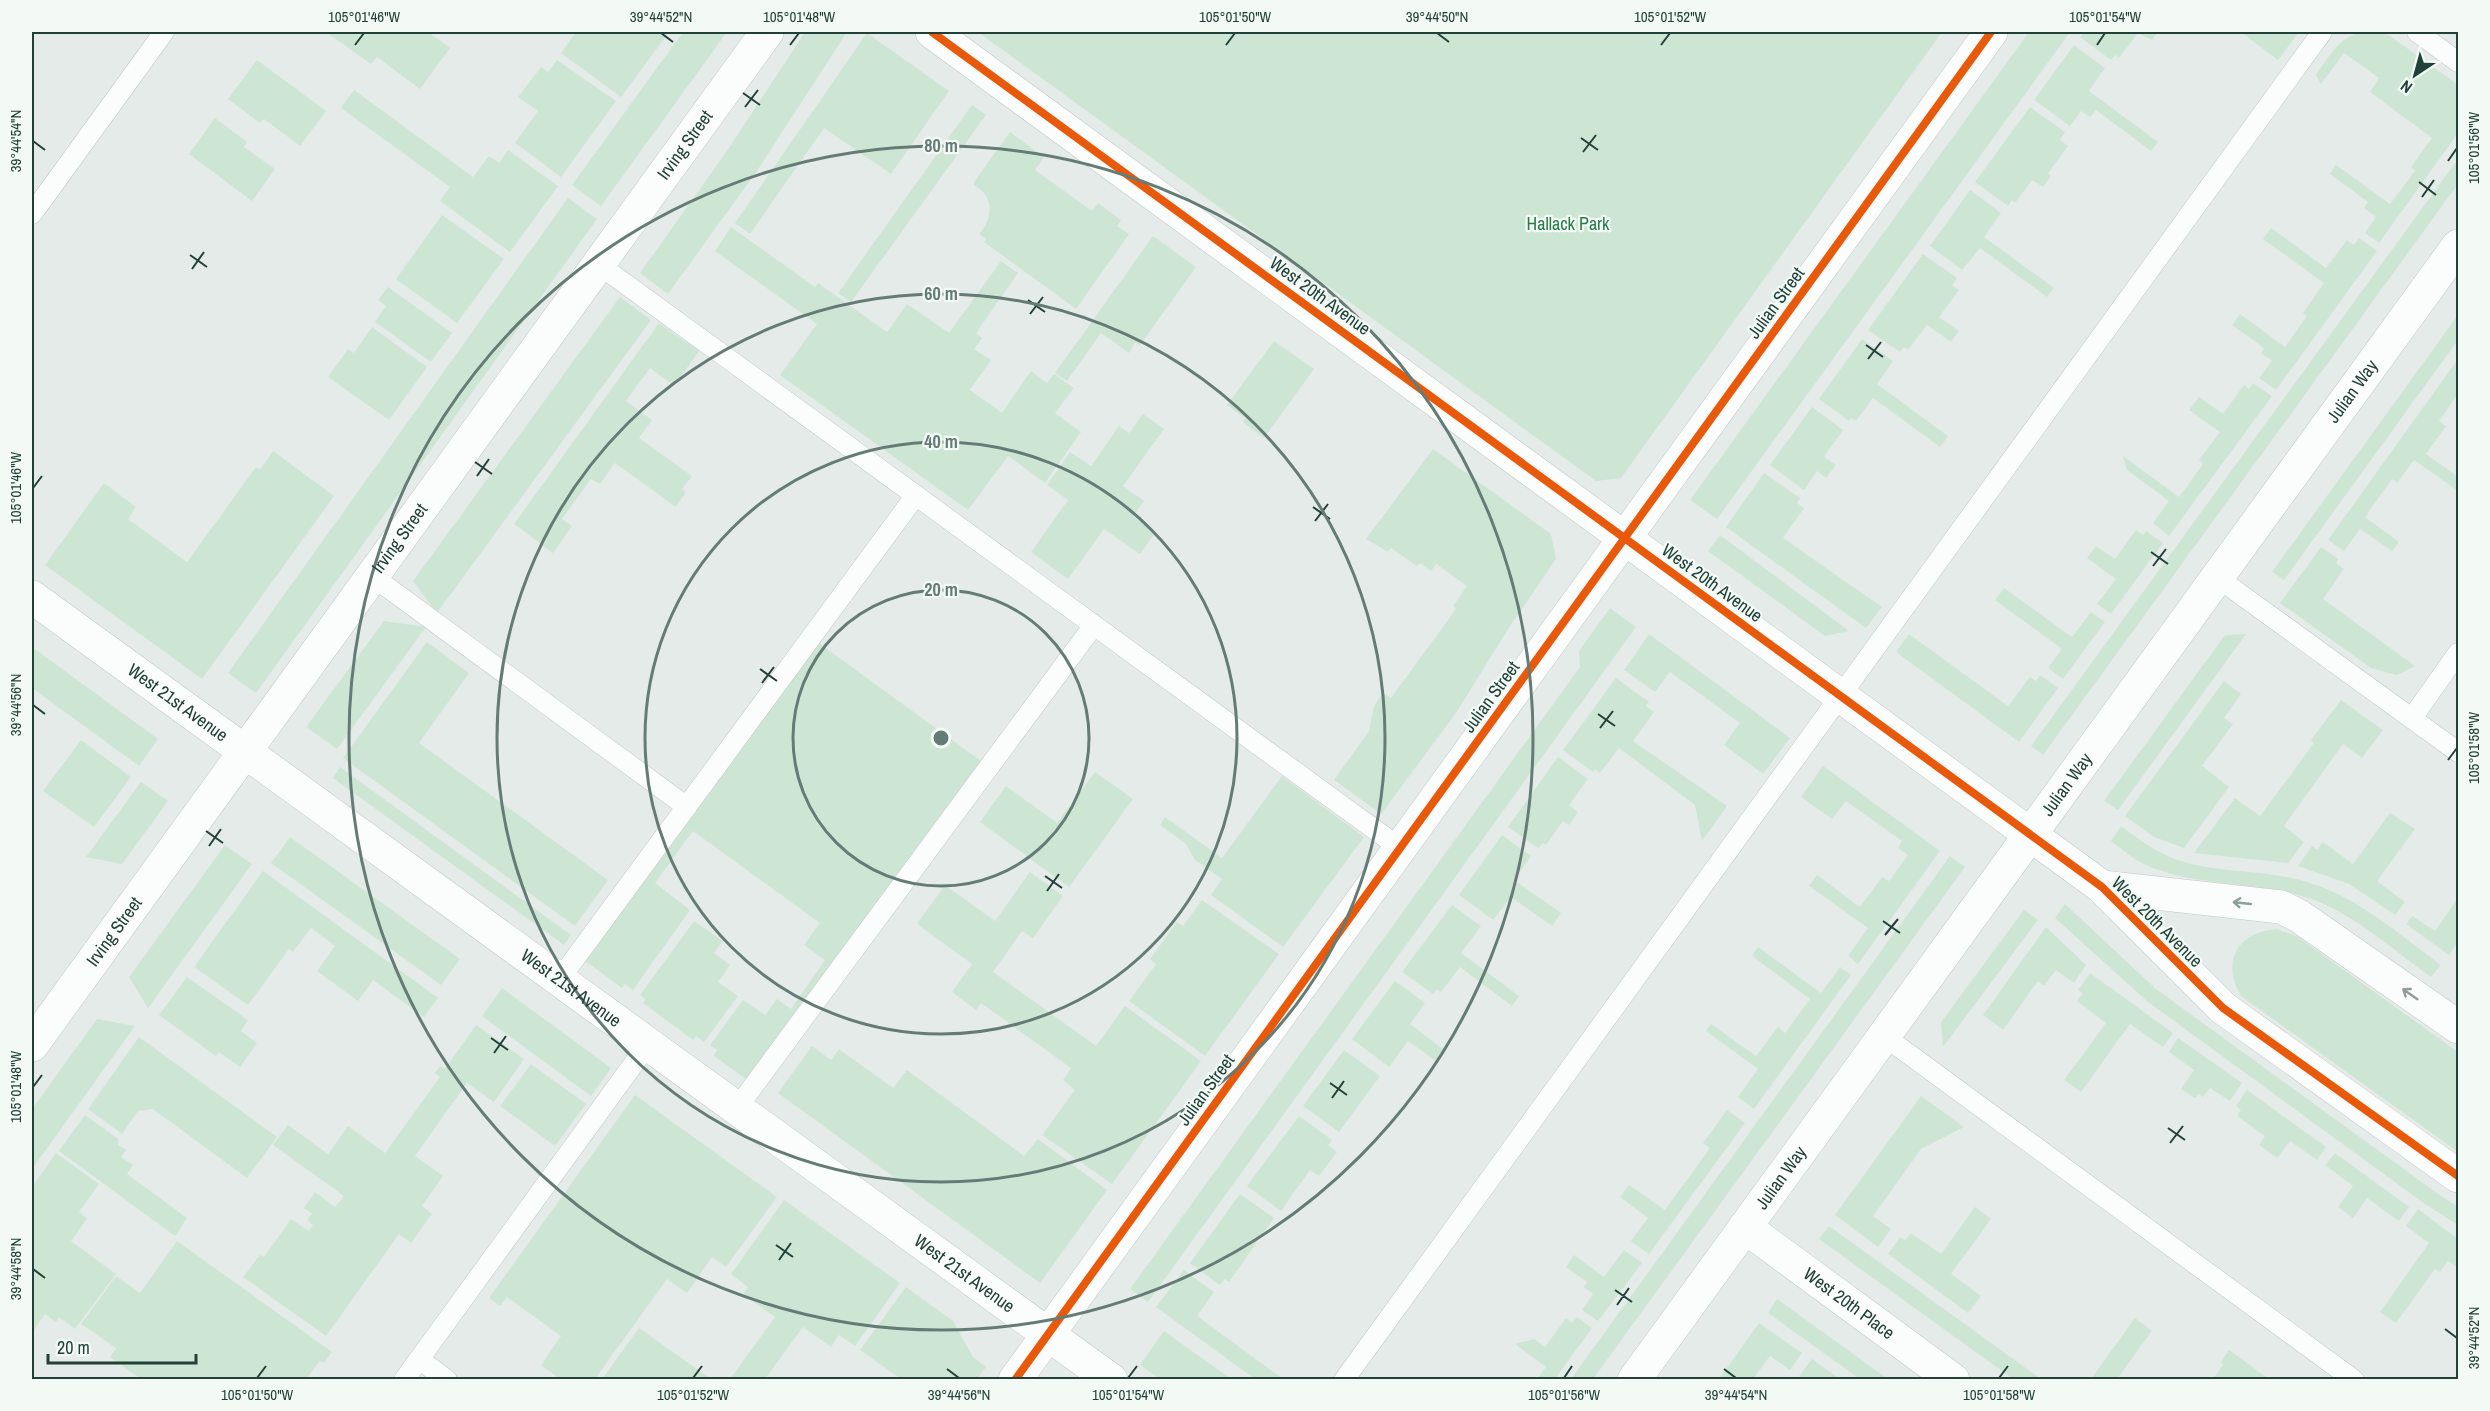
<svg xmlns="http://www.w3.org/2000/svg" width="2490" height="1411" font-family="'Archivo Narrow',sans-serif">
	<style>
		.green { fill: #cde6d4 }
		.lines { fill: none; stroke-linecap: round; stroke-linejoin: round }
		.lane-casing { stroke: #c2c8c5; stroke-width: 21 }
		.street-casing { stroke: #c2c8c5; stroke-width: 34 }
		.secondary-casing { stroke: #c0c8c5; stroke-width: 34 }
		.lane { stroke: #fbfcfc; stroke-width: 20 }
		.street { stroke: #fbfcfc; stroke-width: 33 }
		.secondary { stroke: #fbfcfc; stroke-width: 33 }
		.cycleway-casing { stroke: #f3faf6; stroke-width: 11 }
		.cycleway { stroke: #e8590c; stroke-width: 8 }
		.oneway { stroke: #8e9e9a }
		.ticks { fill: none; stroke: #204038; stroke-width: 2 }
		.ring { fill: none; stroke: #657c76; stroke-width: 3 }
		.labels { text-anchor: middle; stroke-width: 4.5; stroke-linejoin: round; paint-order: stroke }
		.street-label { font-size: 18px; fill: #204038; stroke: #f3faf6 }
		.park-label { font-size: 18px; fill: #267b49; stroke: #f3faf6 }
		.centre { fill: #657c76; stroke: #f3faf6; stroke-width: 3 }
		.ring-label { font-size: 18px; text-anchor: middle; font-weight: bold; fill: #657c76; stroke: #f3faf6; stroke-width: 4.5; stroke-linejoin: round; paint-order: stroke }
		.neatline { fill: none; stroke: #204038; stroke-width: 2 }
		.ticks-label { font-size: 15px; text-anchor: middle; fill: #204038 }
	</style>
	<rect width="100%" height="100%" fill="#e5ebe8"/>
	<!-- green -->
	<path class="green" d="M326,32H428L450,48L420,89L377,57L371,64Z
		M576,32H669L621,97L561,53Z
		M683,32H727L601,206L572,185Z
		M805,32H847L759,168L668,294L640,273L729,148Z
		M978,32H1942L1621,478L1596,481Z
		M2029,32H2070L1717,519L1690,500Z
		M2084,32H2158L2152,40L2138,33L2119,58L2115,55L2111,60L2080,37Z
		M2243,32H2299L2278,60L2242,33Z
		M2361,32H2381L2390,36L2458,85V133L2379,243L2365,233L2376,217L2364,208L2368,202L2330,174L2336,165L2390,204L2415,171L2411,167L2432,138L2370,92L2379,78L2344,53L2321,84L2316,75C2329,57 2338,38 2361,32Z
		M867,33L949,91L891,174L824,128L750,234L735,223Z
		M2074,45L2105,68L2089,91L2158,142L2151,151L2096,110L2090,117L2081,111L2070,126L2034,100Z
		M257,60L326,111L300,146L264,119L260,123L228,99Z
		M557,60L616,101L561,177L515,143L538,111L518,97L541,67L548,72Z
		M354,90L473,177L489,156L499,163L508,150L558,186L510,252L440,201L450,187L341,108Z
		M972,105L986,115L851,302L838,293Z
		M2030,107L2065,132L2060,140L2068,146L2048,173L2051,176L2043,187L2032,180L2015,203L2012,200L2008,206L1975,182Z
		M215,118L247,142L244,147L275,169L252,201L189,154Z
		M1010,132L1044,157L1035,170L1092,211L1098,203L1121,220L1117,226L1129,234L1076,309L984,242L986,239L979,234C994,218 994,196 974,185V182Z
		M2458,159V184L2043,755L2031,746Z
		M1970,190L2001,213L1984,237L2054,288L2047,297L1980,248L1962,270L1930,246Z
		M568,198L597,219L256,693L228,673Z
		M442,215L504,259L457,323L396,279Z
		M731,227L815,287L818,283L887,332L907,304L949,333L1001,261L1018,273L976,333L982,338L974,349L991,360L970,390L1002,413L1031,371L1047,383L1054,374L1074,388L1055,413L1081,432L1045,483L1008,456L968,510L780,375L817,324L715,251Z
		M2271,228L2326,268L2347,240L2354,245L2359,238L2377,251L2276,390L2259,378L2272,361L2261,353L2264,348L2232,325L2240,314L2285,347L2307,316L2303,313L2324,283L2263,239Z
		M1153,236L1196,267L1140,345L1135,343L1129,353L1101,333L1067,381L1055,373Z
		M1923,254L1957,278L1952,285L1959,290L1939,317L1959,331L1951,342L1927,325L1908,350L1904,347L1900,352L1868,330Z
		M388,287L452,333L431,362L375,322L386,306L378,300Z
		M620,297L651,320L437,613L413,581Z
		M2458,315V340L2284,580L2272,572Z
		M659,323L699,351L674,386L650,368L626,401L652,420L639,438L692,476L682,489L686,492L676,507L615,463L600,484L591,479L562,519L572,526L553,553L514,524Z
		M372,327L427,367L389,420L328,377L348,349L354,353Z
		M1862,339L1893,361L1877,384L1948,436L1940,447L1873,398L1856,421L1851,418L1849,421L1819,399Z
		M1274,341L1314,369L1264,438L1243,422L1245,418L1227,405Z
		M2458,359V394L2439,421L2446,426L2426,454L2458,477V491L2414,460L2397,483L2392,479L2365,517L2399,542L2392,551L2360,529L2344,551L2328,540Z
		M2253,383L2272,396L2169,536L2153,523L2169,501L2127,470L2123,456L2179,497L2203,464L2199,460L2220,432L2189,410L2199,397L2223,414L2244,385L2249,389Z
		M1812,407L1843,430L1824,457L1836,465L1826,478L1817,471L1804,490L1770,465Z
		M1143,414L1164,429L1123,486L1144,501L1133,516L1156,532L1140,554L1104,529L1068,579L1031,552L1068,500L1047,485L1070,452L1091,466L1119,426L1129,433Z
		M1433,449L1551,534L1556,559L1508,629L1456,713L1381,814L1334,780L1369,731L1374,706L1383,693L1391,698L1456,609L1453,606L1467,586L1436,564L1431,571L1420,563L1417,566L1391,548L1388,552L1366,539Z
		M273,451L334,496L202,679L45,565L104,483L136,507L128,519L187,562L256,467L260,470Z
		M1764,473L1800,498L1797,503L1804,508L1783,538L1882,607L1866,628L1726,527Z
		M2136,530L2143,535L2146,531L2163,543L2111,614L2097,604L2116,579L2087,558L2096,546L2115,559Z
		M1720,535L1849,631L1825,636L1708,551Z
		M2321,547L2338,559L2336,563L2344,569L2323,599L2415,666L2397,675L2371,668L2280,603Z
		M2004,588L2072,637L2091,612L2105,622L2063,679L2048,668L2062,649L1995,600Z
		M1610,608L1636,627L1148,1302L1130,1289L1580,667L1579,651Z
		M384,621L426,627L337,749L306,727Z
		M1649,634L1790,738L1763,774L1724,745L1740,723L1670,672L1655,692L1624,670Z
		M1909,634L2008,706L2030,677L2036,681L2040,675L2058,688L2019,742L1896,652Z
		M2246,634L2118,810L2104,801L2225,635Z
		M816,641L981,761L749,1081L714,1056L717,1050L710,1045L743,1000L765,1015L777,999L791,1009L825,960L804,945L820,923L693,831L655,883L690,910L633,990L625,984L622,988L584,960Z
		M427,642L469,673L419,743L608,880L575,926L343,758Z
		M32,647L158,739L139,766L32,688Z
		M1616,678L1649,702L1646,706L1654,712L1633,741L1727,806L1702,841L1695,805L1619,748L1600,773L1595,769L1593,772L1563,750Z
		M2224,681L2241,694L2224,718L2233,724L2202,766L2229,787L2184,848L2154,837L2125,816Z
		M2341,700L2383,730L2362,758L2343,744L2284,826L2304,842L2288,863L2194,853L2235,798L2260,816L2314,743L2311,740Z
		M81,740L131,777L94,827L43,791Z
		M1558,757L1588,779L1569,805L1578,812L1569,825L1563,821L1546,845L1543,843L1538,848L1508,827Z
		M1823,766L1940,851L1858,964L1848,956L1868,928L1809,886L1817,875L1860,907L1882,877L1889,881L1908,855L1898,848L1902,841L1846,801L1832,819L1801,797Z
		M340,767L571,935L564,945L333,778Z
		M1095,772L1133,799L1069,887L980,822L1006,786L1057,823Z
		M1282,776L1364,837L1283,947L1211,895L1222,879L1195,860L1186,844L1160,825L1165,817L1222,858Z
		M141,782L168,801L122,864L86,857Z
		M2390,813L2415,829L2377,881L2405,902L2395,915L2349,884L2298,866L2312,846L2317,850L2323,842L2353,864Z
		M2121,826C2141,841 2160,855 2184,862C2225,874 2269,869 2310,883C2359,898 2400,935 2441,965L2431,977C2393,950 2350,910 2305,897C2253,881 2199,887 2148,866C2135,861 2122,849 2111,841Z
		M1502,835L1531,856L1514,880L1561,913L1552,926L1511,897L1493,920L1459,895Z
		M290,837L460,959L441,985L271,863Z
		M225,845L252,864L148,1008L129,977Z
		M1950,856L1965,867L1593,1379H1571Z
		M263,871L438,998L424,1017L373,980L358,1001L317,971L335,946L311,928L293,952L289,949L248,1005L194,967Z
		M1030,872L1063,896L1033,938L1022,931L993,972L1096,1046L1125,1006L1201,1061L1112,1184L1042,1135L1075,1090L1063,1080L1071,1068L981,1003L976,1010L952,992L972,964L917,924L945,885L995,921Z
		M2458,898V942L2449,955L2406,924L2412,916L2435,931Z
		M1202,900L1279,954L1205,1056L1129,1001L1156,964L1150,959L1177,922L1183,926Z
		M2065,904L2156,989L2434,1191L2458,1207V1225L2425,1204L2148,1002L2055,918Z
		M1452,905L1481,926L1461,953L1519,996L1512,1006L1460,967L1441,992L1437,989L1433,994L1402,972Z
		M2024,910L2038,920L1943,1047L1941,1022Z
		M694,921L723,941L714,953L730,965L718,982L738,996L704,1042L696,1036L693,1040L643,1003L646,999L640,995Z
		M2046,927L2086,965L2074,983L2056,970L2044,986L2038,981L2003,1030L1983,1015Z
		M2277,929L2298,937L2458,1052V1152L2241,996C2221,962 2237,932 2277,929Z
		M1758,947L1821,993L1840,967L1851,975L1754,1109L1738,1097L1758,1069L1706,1031L1711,1024L1756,1056L1778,1027L1785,1033L1810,999L1752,956Z
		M2090,973L2173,1033L2163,1047L2130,1024L2081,1092L2064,1080L2106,1023L2077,1001L2083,993L2078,990Z
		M187,977L248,1020L241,1031L257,1043L240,1067L219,1052L216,1056L159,1015Z
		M1395,981L1425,1003L1410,1024L1444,1050L1436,1061L1408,1041L1389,1067L1352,1039Z
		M502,988L611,1068L591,1096L482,1016Z
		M97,1019L135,1026L32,1169V1109Z
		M476,1025L524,1059L494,1102L467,1083L415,1156L443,1176L422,1206L432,1214L411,1243L399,1234L326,1336L243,1277L260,1255L264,1257L291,1219L309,1231L313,1225L307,1220L312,1214L304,1208L315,1192L335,1207L344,1196L273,1145L288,1125L328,1154L348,1126L385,1153L440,1077L435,1073L440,1066L445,1069Z
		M139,1037L277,1137L247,1178L153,1109L138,1111L122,1134L88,1109Z
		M2178,1038L2242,1083L2230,1101L2210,1088L2203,1097L2198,1094L2195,1098L2181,1089L2194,1070L2169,1052Z
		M812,1046L831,1060L839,1049L893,1088L907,1070L1024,1156L1038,1139L1107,1190L1040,1283L778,1093Z
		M1344,1050L1380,1076L1339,1132L1303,1106Z
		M531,1064L586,1104L555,1146L500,1106Z
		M2247,1090L2326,1147L2317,1160L2290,1141L2277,1158L2259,1145L2265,1136L2237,1116L2241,1110L2236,1106Z
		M635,1095L777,1197L726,1267L712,1257L687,1293L667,1279L595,1379H560L541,1365L561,1336L507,1297L500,1306L489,1298Z
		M1921,1096L1964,1127L1921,1149L1873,1216L1891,1229L1878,1247L1835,1215Z
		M1727,1110L1745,1123L1649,1254L1631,1241L1648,1218L1620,1197L1629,1185L1665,1210L1710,1148L1703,1143Z
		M85,1115L118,1139V1145L126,1150L121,1157L133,1165L127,1174L187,1218L175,1236L59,1151Z
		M1299,1116L1332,1140L1328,1145L1337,1152L1319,1176L1310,1170L1281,1211L1247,1186Z
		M56,1153L99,1184L79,1212L87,1219L71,1241L116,1274L75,1329L59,1317L56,1322L45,1314L32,1333V1187Z
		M2335,1153L2409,1207L2399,1221L2367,1198L2353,1218L2338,1207L2353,1186L2325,1165Z
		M1240,1194L1274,1218L1229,1282L1225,1279L1220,1285L1190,1263Z
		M784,1200L900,1283L855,1346L839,1335L831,1347L803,1327L765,1379H730L775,1317L743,1294L748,1287L731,1274Z
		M1975,1207L1991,1219L1951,1274L1981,1296L1968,1313L1888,1254L1900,1237L1905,1240L1911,1233L1941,1254Z
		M2418,1209L2458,1239V1268L2448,1261L2440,1272L2435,1269L2396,1323L2380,1312L2429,1243L2406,1226Z
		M1829,1226L2041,1379H2013L1819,1239Z
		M177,1241L332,1352L324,1363L320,1361L306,1379H141L110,1357L116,1348L81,1324L116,1276L140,1293Z
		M1624,1250L1642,1263L1598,1321L1582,1310L1593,1294L1584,1287L1587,1282L1566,1267L1574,1255L1604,1277Z
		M1184,1270L1214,1292L1197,1316L1283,1379H1255L1156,1307Z
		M906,1287L953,1321L973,1357L986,1367L977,1379H901L860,1350Z
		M1777,1299L1888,1379H1860L1768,1313Z
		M1577,1317L1592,1328L1555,1379H1537L1546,1367L1515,1344L1534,1339L1545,1347L1566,1318L1572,1323Z
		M2135,1318L2152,1331L2117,1379H2091Z
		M1759,1323L1802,1353L1790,1370L1770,1356L1753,1379H1719Z
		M639,1328L711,1379H602Z
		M1164,1331L1231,1379H1160L1140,1365Z
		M2229,1350L2269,1379H2213L2223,1365L2221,1362Z
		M1812,1359L1840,1379H1804L1799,1376Z"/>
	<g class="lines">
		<!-- lane casing -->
		<g class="lane-casing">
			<path id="lane" d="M2417,32L2458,62
				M32,214L164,32
				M598,264L1400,848
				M372,576L687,807
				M2218,578L2458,752
				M2412,718L2458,653
				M559,980L916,495
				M1884,1036L2354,1380
				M737,1108L1094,625
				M419,1359L447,1380
				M404,1380L648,1044
				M1344,1380L2322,32"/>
		</g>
		<!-- street casing -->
		<g class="street-casing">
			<g id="street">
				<path d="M932,32L2102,887L2223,1008L2458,1176"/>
				<path id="s1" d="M32,597L1111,1380"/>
				<path d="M2102,887L2281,907L2299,916L2458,1027"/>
				<path id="s2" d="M1745,1227L1953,1380"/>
				<path d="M1015,1380L1991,32"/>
				<path id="s3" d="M1634,1380L2458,246"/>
			</g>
		</g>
		<!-- secondary casing -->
		<g class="secondary-casing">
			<g id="secondary">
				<path id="s4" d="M32,1045L767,32"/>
			</g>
		</g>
		<!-- lane -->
		<use href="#lane" class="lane"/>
		<!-- street -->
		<use href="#street" class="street"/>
		<!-- secondary -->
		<use href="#secondary" class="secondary"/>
		<!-- cycleway casing -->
		<g class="cycleway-casing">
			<path id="cycleway" d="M932,32L2102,887L2223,1008L2458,1176
				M1015,1380L1991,32"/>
		</g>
		<!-- cycleway -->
		<use href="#cycleway" class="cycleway"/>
	</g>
	<!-- one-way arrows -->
	<defs><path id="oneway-shaft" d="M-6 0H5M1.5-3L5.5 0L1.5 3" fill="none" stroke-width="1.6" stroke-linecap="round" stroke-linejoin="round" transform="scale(1.5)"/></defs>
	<g class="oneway">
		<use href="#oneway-shaft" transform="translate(2242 903) rotate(-174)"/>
		<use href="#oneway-shaft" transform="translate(2410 994) rotate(-145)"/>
	</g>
	<!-- ticks -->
	<path class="ticks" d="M661,33L673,42M1437,33L1449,42M355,45L364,33M790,45L799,33M1226,45L1235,33M1661,45L1670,33M2097,45L2105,33M743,93L760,105M745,107L758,90M1581,138L1598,150M33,141L45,150M1583,152L1596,135M2448,161L2457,148M2419,182L2436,195M2422,197L2434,180M190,255L207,267M192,269L204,252M1028,300L1045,312M1030,314L1043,297M1866,345L1883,357M1868,359L1881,342M475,462L492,474M477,476L489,459M33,488L42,476M1313,507L1330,519M1315,521L1328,504M2151,552L2168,564M2153,566L2166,549M760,669L777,681M762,683L774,667M33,705L45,714M1598,714L1615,726M1600,728L1613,711M2448,760L2457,748M206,831L223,843M209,846L221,829M1045,876L1062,888M1047,891L1059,874M1883,921L1900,933M1885,935L1898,919M491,1038L508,1050M494,1053L506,1036M1330,1083L1347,1095M33,1087L42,1075M1332,1098L1344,1081M2168,1128L2185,1140M2170,1143L2183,1126M776,1245L793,1257M779,1260L791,1243M33,1269L45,1278M1615,1290L1632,1302M1617,1305L1629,1288M2445,1329L2457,1338M947,1369L959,1378M1724,1369L1736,1378M257,1378L266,1366M693,1378L702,1366M1128,1378L1137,1366M1564,1378L1572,1366M1999,1378L2008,1366"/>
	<!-- distance rings -->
	<g class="ring">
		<circle cx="941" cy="738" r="148"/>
		<circle cx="941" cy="738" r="296"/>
		<circle cx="941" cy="738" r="444"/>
		<circle cx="941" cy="738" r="592"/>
	</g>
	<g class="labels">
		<!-- street labels -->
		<g class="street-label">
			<text dy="6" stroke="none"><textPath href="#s4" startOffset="1112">Irving Street</textPath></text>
			<text transform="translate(1320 296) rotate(36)" y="6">West 20th Avenue</text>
			<text transform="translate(1776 303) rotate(-54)" y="6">Julian Street</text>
			<text dy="6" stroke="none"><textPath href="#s3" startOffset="1222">Julian Way</textPath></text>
			<text dy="6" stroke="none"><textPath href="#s4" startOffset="626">Irving Street</textPath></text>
			<text transform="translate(1712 583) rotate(36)" y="6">West 20th Avenue</text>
			<text transform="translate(1491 697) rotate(-54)" y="6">Julian Street</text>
			<text dy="6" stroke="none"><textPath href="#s1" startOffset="180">West 21st Avenue</textPath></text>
			<text dy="6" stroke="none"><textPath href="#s3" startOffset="736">Julian Way</textPath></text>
			<text transform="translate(2157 922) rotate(45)" y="6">West 20th Avenue</text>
			<text dy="6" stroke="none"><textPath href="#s4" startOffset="140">Irving Street</textPath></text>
			<text dy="6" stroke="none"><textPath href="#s1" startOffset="666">West 21st Avenue</textPath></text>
			<text transform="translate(1206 1090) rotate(-54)" y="6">Julian Street</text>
			<text dy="6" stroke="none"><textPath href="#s3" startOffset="250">Julian Way</textPath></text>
			<text dy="6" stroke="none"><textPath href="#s1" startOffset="1152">West 21st Avenue</textPath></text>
			<text dy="6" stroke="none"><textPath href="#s2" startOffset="129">West 20th Place</textPath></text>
		</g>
		<!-- park labels -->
		<g class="park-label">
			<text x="1568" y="230">Hallack Park</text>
		</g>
	</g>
	<circle cx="941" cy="738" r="9" class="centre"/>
	<g class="ring-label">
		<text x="941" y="152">80 m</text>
		<text x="941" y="300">60 m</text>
		<text x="941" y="448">40 m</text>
		<text x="941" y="596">20 m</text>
	</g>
	<!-- border -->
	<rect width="2490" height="1411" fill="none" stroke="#f3faf6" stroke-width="66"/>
	<!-- north arrow -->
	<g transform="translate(2415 75) rotate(216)" stroke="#f3faf6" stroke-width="4.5" paint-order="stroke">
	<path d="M0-4.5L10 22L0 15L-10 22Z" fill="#204038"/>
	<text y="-9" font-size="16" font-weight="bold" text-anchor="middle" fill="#204038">N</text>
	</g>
	<!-- scale -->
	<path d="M48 1354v9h148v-9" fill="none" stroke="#204038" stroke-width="3"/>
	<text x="57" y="1354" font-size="18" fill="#204038" stroke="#f3faf6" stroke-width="4.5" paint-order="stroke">20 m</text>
	<rect x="33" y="33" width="2424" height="1345" class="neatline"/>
	<g class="ticks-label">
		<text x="364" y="22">105°01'46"W</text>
		<text x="661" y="22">39°44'52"N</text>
		<text x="799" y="22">105°01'48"W</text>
		<text x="1235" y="22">105°01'50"W</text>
		<text x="1437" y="22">39°44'50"N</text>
		<text x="1670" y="22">105°01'52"W</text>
		<text x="2105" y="22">105°01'54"W</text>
		<text transform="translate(16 141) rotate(-90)" y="5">39°44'54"N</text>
		<text transform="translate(2474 148) rotate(-90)" y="5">105°01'56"W</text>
		<text transform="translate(16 488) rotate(-90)" y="5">105°01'46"W</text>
		<text transform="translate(16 705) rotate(-90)" y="5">39°44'56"N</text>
		<text transform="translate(2474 748) rotate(-90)" y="5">105°01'58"W</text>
		<text transform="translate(16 1087) rotate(-90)" y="5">105°01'48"W</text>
		<text transform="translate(16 1269) rotate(-90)" y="5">39°44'58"N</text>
		<text transform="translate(2474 1338) rotate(-90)" y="5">39°44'52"N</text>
		<text x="257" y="1400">105°01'50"W</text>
		<text x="693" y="1400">105°01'52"W</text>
		<text x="959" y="1400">39°44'56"N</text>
		<text x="1128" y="1400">105°01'54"W</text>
		<text x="1564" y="1400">105°01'56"W</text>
		<text x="1736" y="1400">39°44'54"N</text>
		<text x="1999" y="1400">105°01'58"W</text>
	</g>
</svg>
